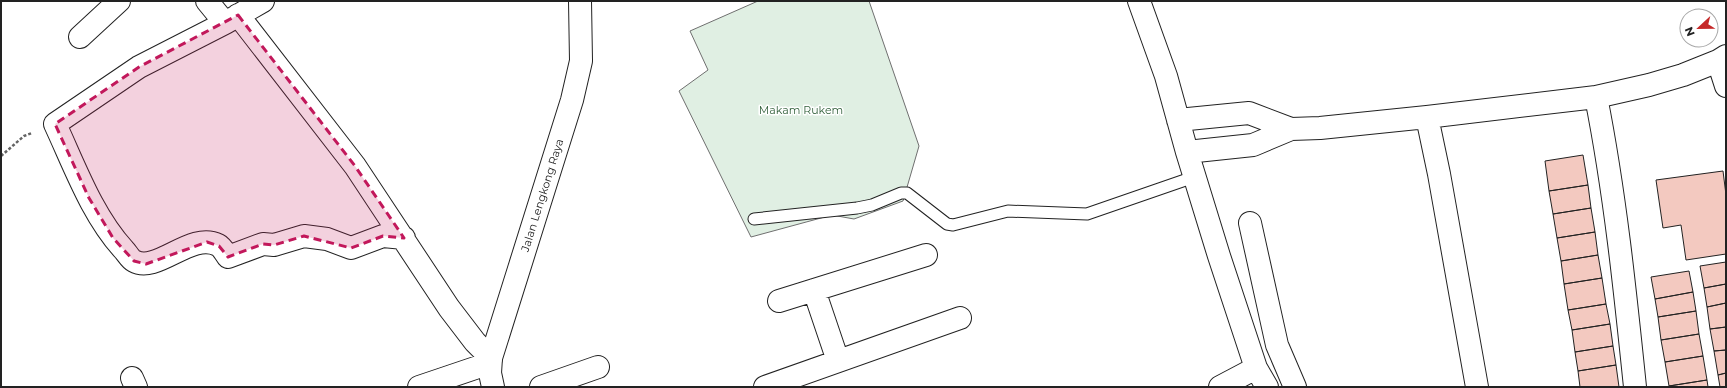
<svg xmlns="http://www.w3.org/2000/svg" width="1727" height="388" font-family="Montserrat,sans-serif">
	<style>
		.green { fill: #e0efe3; stroke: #6f6f6f }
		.building { fill: #f3c9c0; stroke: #222 }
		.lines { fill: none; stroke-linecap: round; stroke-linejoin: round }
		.service-casing { stroke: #222; stroke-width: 13 }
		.minor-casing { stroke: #222; stroke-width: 24 }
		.tertiary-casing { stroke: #222; stroke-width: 24 }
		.path { stroke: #646464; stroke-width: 2.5; stroke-dasharray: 3 2; stroke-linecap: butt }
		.service { stroke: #fff; stroke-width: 11 }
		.minor { stroke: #fff; stroke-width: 22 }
		.tertiary { stroke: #fff; stroke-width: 22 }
		.marked { fill: #c2185b; fill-opacity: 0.2; stroke: #c2185b; stroke-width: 3; stroke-dasharray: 8 5; stroke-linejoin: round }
		.labels { text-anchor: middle; stroke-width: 3; stroke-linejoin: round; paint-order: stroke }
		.park-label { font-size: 11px; fill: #2f5e38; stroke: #fff }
		.street-label { font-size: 11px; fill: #222; stroke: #fff }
	</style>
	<rect width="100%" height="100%" fill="#fff"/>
	<!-- green -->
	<path class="green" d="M758,1H869L919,146L903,201L854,219L832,215L751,237L679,91L708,70L690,31Z"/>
	<!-- building -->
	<path class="building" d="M1583,155L1588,185L1549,191L1545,161Z
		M1723,171L1726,195V254L1686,260L1681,225L1663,228L1656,180Z
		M1588,185L1591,208L1553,214L1549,191Z
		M1591,208L1595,232L1557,238L1553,214Z
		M1595,232L1598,255L1561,261L1557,238Z
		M1598,255L1602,278L1564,284L1561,261Z
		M1726,262V284L1704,288L1700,266Z
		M1689,271L1693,292L1655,299L1651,277Z
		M1602,278L1606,304L1568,310L1564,284Z
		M1726,284V303L1707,307L1704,288Z
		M1693,292L1696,311L1658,317L1655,299Z
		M1726,303V327L1710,329L1707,307Z
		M1606,304L1610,324L1572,330L1568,310Z
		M1696,311L1699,334L1661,340L1658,317Z
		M1610,324L1613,346L1575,352L1572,330Z
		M1726,327V350L1714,351L1710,329Z
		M1699,334L1703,356L1665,362L1661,340Z
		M1613,346L1616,365L1578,371L1575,352Z
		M1726,350V373L1718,375L1714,351Z
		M1703,356L1707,380L1669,386L1665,362Z
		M1616,365L1619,387H1580L1578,371Z
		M1726,373V387H1720L1718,375Z
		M1707,380L1708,387H1669V386Z"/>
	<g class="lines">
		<!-- service casing -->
		<g class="service-casing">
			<path id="service" d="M754,219L857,208L872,205L901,193H907L947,224L953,225L1008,211L1087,214L1194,177"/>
		</g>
		<!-- minor casing -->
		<g class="minor-casing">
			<path id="minor" d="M207,1L225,23L263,1
				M1139,1L1166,76L1187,152L1219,256L1256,368L1267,387
				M238,15L355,166L449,308L475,342L491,358
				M225,23L139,67L55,124C75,167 92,215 124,250C127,253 130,259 134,261C157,274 191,231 218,245C222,247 225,253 228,257L263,244L274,245L304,236L327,239L351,248L383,236L404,238
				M80,37L119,1
				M1726,56L1718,61L1726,86
				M1596,97C1615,193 1625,290 1635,387
				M1427,117L1439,174L1477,387
				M1178,120L1249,113L1291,129
				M1187,152L1253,145L1291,129L1320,128L1427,117L1596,97L1649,85L1683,75L1718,61
				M1250,223L1277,345L1295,387
				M814,290L838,361
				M779,301L926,255
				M132,378L136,387
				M419,387L490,363
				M541,387L598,367
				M765,387L960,318
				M1220,387L1256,368"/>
		</g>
		<!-- tertiary casing -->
		<g class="tertiary-casing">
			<g id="tertiary">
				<path id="s1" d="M493,387L490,373L491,358L572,100L581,61L580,1"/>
			</g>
		</g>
		<!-- path -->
		<path class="path" d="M1,156L24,136L32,133"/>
		<!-- service -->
		<use href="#service" class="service"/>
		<!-- minor -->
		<use href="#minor" class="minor"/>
		<!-- tertiary -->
		<use href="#tertiary" class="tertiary"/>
	</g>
	<!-- marked area -->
	<path class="marked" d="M238,15L355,166L404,238L383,236L351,248L304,236L274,245L263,244L228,257L219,246L207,242L146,264L134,261L113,238L89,198L55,124L139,67Z"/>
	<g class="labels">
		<!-- park labels -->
		<g class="park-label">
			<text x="801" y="114">Makam Rukem</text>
		</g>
		<!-- street labels -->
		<g class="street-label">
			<text dy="4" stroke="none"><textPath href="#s1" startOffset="200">Jalan Lengkong Raya</textPath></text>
		</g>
	</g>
	<!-- border -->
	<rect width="1727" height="388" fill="none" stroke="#222222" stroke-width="4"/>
	<!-- north arrow -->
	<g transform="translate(1699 28) rotate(248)"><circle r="19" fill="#ffffff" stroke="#a7a7a7"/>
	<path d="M0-3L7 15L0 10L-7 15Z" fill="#c62828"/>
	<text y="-6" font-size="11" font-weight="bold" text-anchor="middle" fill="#222222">N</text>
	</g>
</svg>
